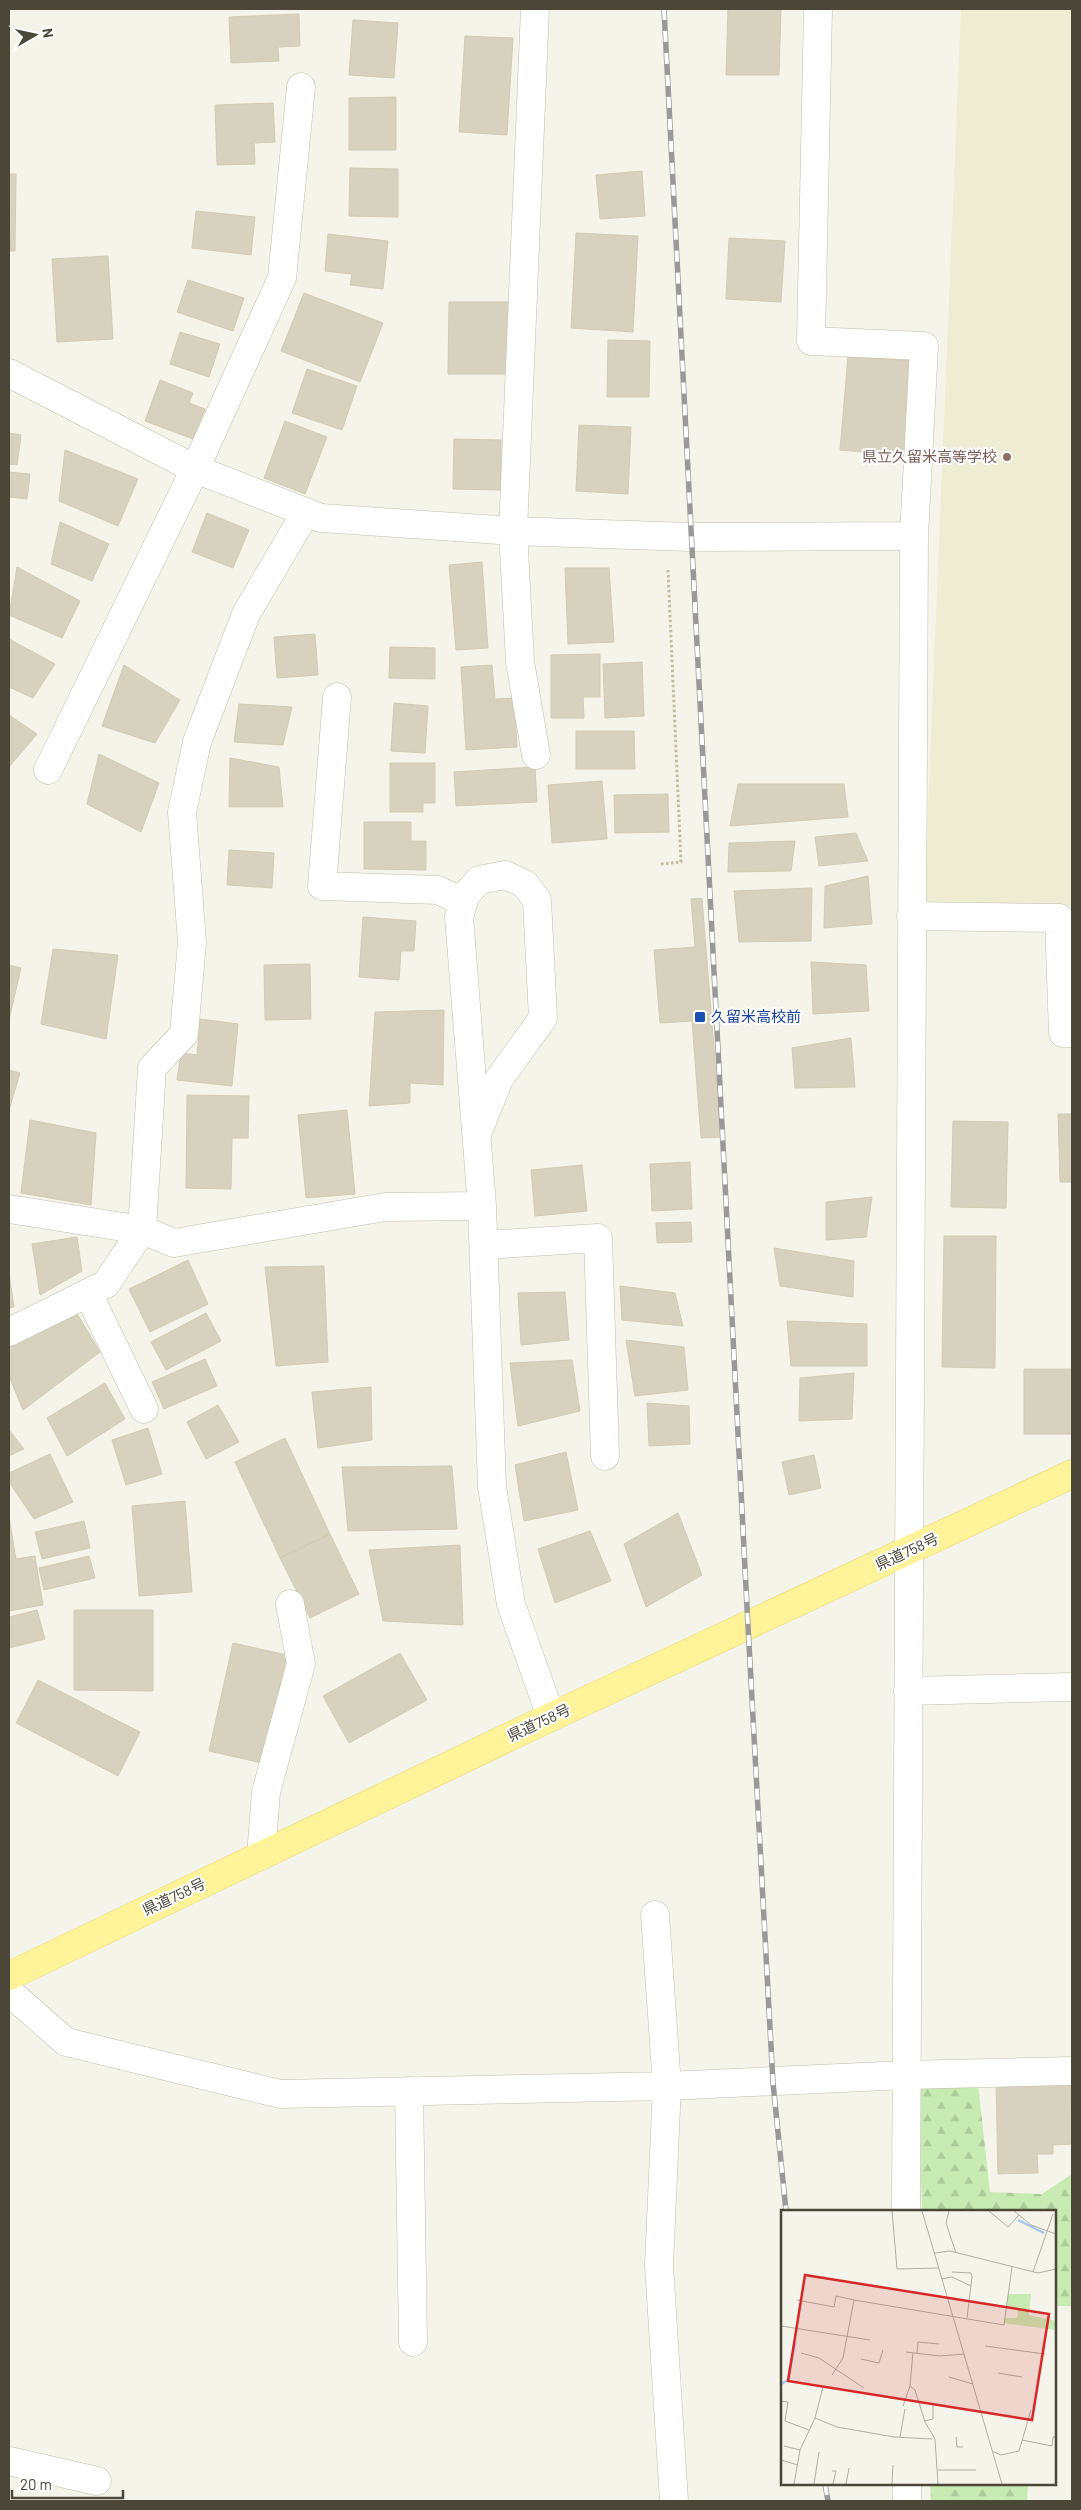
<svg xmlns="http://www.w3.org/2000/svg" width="1081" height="2510" font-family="Barlow,'Noto Sans JP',sans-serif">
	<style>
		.education { fill: #efecd4 }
		.forest { fill: url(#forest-firs) }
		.building { fill: #d7d2bf; stroke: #d2cbb2 }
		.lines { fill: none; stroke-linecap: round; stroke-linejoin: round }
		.minor-casing { stroke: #c1beac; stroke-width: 29 }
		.major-casing { stroke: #e7d667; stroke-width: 29 }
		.path { stroke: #c3bc9d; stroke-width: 3; stroke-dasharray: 2.5 2.5; stroke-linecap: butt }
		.minor { stroke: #fff; stroke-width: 28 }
		.major { stroke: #fff39a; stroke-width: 28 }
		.rail-casing { stroke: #999; stroke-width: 5.5 }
		.rail { stroke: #fff; stroke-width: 4; stroke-dasharray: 11; stroke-linecap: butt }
		.education-dot { fill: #8d6e63; stroke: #fff; stroke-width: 2 }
		.transit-dot { fill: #1a4fb4; stroke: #fff; stroke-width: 2 }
		.labels { text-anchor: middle; stroke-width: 4; stroke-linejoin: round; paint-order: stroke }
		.education-label { font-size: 15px; fill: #785e54; stroke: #fff; text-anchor: end }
		.transit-label { font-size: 15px; fill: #164399; stroke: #fff; text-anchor: start }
		.street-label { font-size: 15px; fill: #4a4638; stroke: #fff }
		.inset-river { fill: none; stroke: #a6c7f2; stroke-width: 2.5 }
		.inset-road { fill: none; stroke: #b1aea3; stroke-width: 1 }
		.view { fill: #d62828; fill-opacity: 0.15; stroke: #d62828; stroke-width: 2.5 }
		.inset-edge { fill: none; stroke: #4a4638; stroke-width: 2.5 }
	</style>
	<defs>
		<pattern id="forest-firs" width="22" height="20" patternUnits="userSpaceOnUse" patternTransform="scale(1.25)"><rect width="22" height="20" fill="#c8eab3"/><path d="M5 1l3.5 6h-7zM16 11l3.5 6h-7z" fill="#adca9b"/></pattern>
	</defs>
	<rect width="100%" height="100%" fill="#f5f4ea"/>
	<!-- education -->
	<path class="education" d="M961,9H1072V906L924,905Z"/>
	<!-- forest -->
	<path class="forest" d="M917,2062L976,2066L990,2192L1042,2194L1072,2174V2306H1055V2211H922Z
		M930,2484H1028L1027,2501H931Z"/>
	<!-- building -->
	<path class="building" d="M728,9H781L779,75H726Z
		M299,14L300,46L278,47L279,61L231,63L229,17Z
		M353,20L398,23L394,78L349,75Z
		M465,36L513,38L507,135L459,132Z
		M396,97V150H349V98Z
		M273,103L275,142L254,143L255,164L217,165L215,105Z
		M350,168L398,169V217L349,216Z
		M642,171L645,216L600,219L596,175Z
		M9,174H16L15,251H9Z
		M196,211L255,217L251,255L192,248Z
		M576,233L638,236L633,332L571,328Z
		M328,234L388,241L383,289L350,285L352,274L325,271Z
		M729,238L785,241L781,302L726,299Z
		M108,256L113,339L57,342L52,259Z
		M188,280L244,298L233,331L177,312Z
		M304,293L383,323L360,382L281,351Z
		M449,302H510V374H448Z
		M180,332L220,344L209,377L170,364Z
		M608,340L650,341L649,397H607Z
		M848,356L912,361L905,456L840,450Z
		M307,369L357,386L342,430L292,413Z
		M160,380L193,393L189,403L205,409L193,439L145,421Z
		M285,421L327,437L305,494L264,478Z
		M579,425L631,427L628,494L576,491Z
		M9,433L21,435L17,465L9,464Z
		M454,439L501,440V490L453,489Z
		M65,450L138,479L118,526L59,501Z
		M9,472L30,474L27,499L9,497Z
		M207,513L249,530L233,568L192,552Z
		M60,522L109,544L92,581L51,564Z
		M482,562L488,648L456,650L449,565Z
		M17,567L80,601L62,638L9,615Z
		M565,568H609L614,642L568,644Z
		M315,634L318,675L277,678L274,637Z
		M9,639L55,664L33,698L9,687Z
		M390,647L435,648V679L389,678Z
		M600,654V697H583L584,718H551V655Z
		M642,662L644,716L605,718L603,664Z
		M124,665L180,700L155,743L102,726Z
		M492,665L495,699L514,698L517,747L466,750L461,667Z
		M394,703L428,706L425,753L391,751Z
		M239,704L292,707L283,745L234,742Z
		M9,715L37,734L9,767Z
		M576,731H634L635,769H576Z
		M99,754L159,783L141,832L87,804Z
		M230,758L279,767L283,807H229Z
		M390,763H435V803H423V812H390Z
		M535,767L537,802L456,806L454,772Z
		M602,781L607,839L552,843L548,785Z
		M738,784H844L848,817L730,826Z
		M668,794L669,832L615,833L614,795Z
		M364,822H411V841H426V870L364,869Z
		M856,833L868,861L819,866L815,837Z
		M795,841L791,871L728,872L729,843Z
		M229,850L274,853L272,888L227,885Z
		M868,876L872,924L824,928L825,886Z
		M812,888L811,941L739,942L734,891Z
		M702,898L721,1137L701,1138L692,1021L660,1023L654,950L695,947L691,899Z
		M363,917L416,921L414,951H401L399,980L359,977Z
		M53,949L118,955L106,1039L41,1024Z
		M811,962L866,965L869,1011L813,1014Z
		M310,964L311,1019L265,1020L264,965Z
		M9,965L21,968L9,1020Z
		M444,1010L443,1085L410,1083V1103L369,1106L375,1012Z
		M200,1019L238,1024L232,1086L177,1080L181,1053L197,1055Z
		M851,1038L855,1087L795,1088L792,1048Z
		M9,1070L20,1073L9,1110Z
		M187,1095L249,1096L248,1138H232L231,1189L186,1188Z
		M347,1110L355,1194L306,1198L298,1115Z
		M1058,1114H1072V1182H1060Z
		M30,1120L96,1133L91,1205L21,1193Z
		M953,1121L1008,1122L1006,1208L951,1207Z
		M690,1162L692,1209L652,1211L650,1164Z
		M582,1165L587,1211L535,1216L531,1170Z
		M872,1197L866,1237L826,1240V1202Z
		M691,1222L692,1242L657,1243L656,1223Z
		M944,1236H996L995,1368L942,1367Z
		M77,1237L82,1271L40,1295L32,1244Z
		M774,1248L854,1261L853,1297L780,1286Z
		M188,1260L208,1304L150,1332L129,1289Z
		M324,1266L328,1362L276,1366L265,1267Z
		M9,1274L14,1307L9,1308Z
		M620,1286L675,1293L683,1326L622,1320Z
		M565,1292L569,1340L521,1345L518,1293Z
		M76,1312L100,1352L23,1410L9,1376V1342Z
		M206,1313L221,1341L166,1370L151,1342Z
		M787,1321L867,1324V1366H791Z
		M626,1340L684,1347L688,1390L635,1396Z
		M205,1359L217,1386L164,1409L152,1382Z
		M572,1360L580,1411L518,1426L510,1363Z
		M1024,1369H1072V1434H1024Z
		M854,1373L852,1419L799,1421L800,1378Z
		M105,1383L125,1419L67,1456L47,1418Z
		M371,1387L372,1440L318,1448L312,1392Z
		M647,1403L689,1406L690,1444L649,1446Z
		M218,1405L239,1442L206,1459L187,1422Z
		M148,1428L162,1474L126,1485L112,1440Z
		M9,1430L24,1449L9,1456Z
		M285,1438L330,1534L280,1558L235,1462Z
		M566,1452L578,1510L524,1521L515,1465Z
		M50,1454L73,1502L34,1519L9,1482V1473Z
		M814,1455L821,1488L789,1495L782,1462Z
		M452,1466L457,1529L348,1531L342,1467Z
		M185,1501L192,1592L139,1596L132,1506Z
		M678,1513L702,1575L646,1607L624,1544Z
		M9,1517L16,1559L35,1556L43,1605L9,1611Z
		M84,1521L90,1548L42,1559L35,1532Z
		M590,1531L611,1581L555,1603L538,1549Z
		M330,1534L359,1594L310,1618L280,1558Z
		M460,1545L463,1625L383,1621L369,1550Z
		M89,1556L95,1578L44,1590L39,1568Z
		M37,1610L45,1639L9,1648V1617Z
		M74,1610H153V1691L74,1690Z
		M233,1643L287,1655L262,1763L209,1751Z
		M400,1653L427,1700L349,1743L323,1696Z
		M38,1680L140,1732L118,1776L16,1723Z
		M1071,2081L1072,2144L1053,2145V2154H1037L1038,2173L998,2174L996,2082Z"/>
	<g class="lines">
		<!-- minor casing -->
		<g class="minor-casing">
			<path id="minor" d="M535,9L513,531L520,662L536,755
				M818,9L811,341L924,346L914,536
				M9,373L195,469L321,518L513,531L690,537L914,536L906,2211
				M337,697L322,886L438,890L463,902
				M48,770L195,469L282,278L301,87
				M911,916L1059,918L1063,1033H1072
				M477,1134L499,1079L543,1018L537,900L525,884L505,875L479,880L465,896L459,917L482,1206L492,1487L511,1604L551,1717
				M9,1209L142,1230L152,1068L184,1034L192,942L182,812L197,742L246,614L306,512
				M484,1245L598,1238L605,1456
				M88,1293L144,1409
				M9,1332L106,1284L142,1230L174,1243L385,1207L482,1206
				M908,1691L1072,1687
				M261,1856L266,1792L301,1664L290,1604
				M655,1915L667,2086L659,2265L674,2501
				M9,1992L66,2042L280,2094L667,2086L906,2075L1072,2071
				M409,2091L413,2342
				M9,2461L97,2481
				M907,2484V2501"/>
		</g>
		<!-- major casing -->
		<g class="major-casing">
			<path id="major" d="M9,1976L551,1717L1072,1474"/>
		</g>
		<!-- path -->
		<path class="path" d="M661,864L681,862L668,570"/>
		<!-- minor -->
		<use href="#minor" class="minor"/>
		<!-- major -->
		<use href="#major" class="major"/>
		<!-- rail casing -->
		<g class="rail-casing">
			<path id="rail" d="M664,9L748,1626L773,2083L786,2211
				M825,2484L828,2501"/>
		</g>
		<!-- rail -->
		<use href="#rail" class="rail"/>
	</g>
	<!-- markers -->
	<circle class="education-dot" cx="1007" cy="457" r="5"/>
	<rect class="transit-dot" x="694" y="1011" width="12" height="12" rx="2.5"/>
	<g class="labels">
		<!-- education labels -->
		<g class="education-label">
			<text x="997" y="462">県立久留米高等学校</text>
		</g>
		<!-- transit labels -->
		<g class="transit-label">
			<text x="711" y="1022">久留米高校前</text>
		</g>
		<!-- street labels -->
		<g class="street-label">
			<text transform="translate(907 1552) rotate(-25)" y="5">県道758号</text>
			<text transform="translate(539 1723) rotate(-25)" y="5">県道758号</text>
			<text transform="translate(174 1897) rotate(-25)" y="5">県道758号</text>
		</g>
	</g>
	<!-- overview -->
	<g transform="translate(781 2210)">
		<rect width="275" height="275" fill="#f5f4ea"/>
		<path d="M227,84H250L248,105L275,111V120L222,113L223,108H236L237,103L235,99L225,97Z" fill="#c8eab3"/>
		<path class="inset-river" d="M237,10L263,23M0,174L7,170L14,132"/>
		<path class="inset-road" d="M111,1L116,59L158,58M141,1L221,274M168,1L165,13L175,43M208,1L227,17L238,5M233,1L250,15L275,24M154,43L169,41L257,63L275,59M171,62L190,63L191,67L186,108M252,62L272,4M161,69L171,67L190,76M16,90L53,97L55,86L73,90M0,116L89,130M204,136L264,144M125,142L159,146L183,144M132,142L129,176L134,180L144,212L154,229L157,274M20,143L38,148L83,178M136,143L137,132L158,134M80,149L98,153L102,140M217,163L241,167M51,165L62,148L73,90L223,115L231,57M168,167L192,174M0,191L7,192L4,211L28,220M122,196L129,176M34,208L56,217L113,227L151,229M143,211L152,209V194M119,227L124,199M175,227L176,237H182M241,230L271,236L272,227H275M3,236L19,240M211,241L220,245L238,241L250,200M0,250L17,255M157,260H195M51,261H55L52,274M13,274L19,240L34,208L42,177M33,274L38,242M65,274L68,258M111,274L112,255"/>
		<path class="view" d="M24,65L268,104L251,210L7,171Z"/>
		<rect width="275" height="275" class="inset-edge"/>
	</g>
	<!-- border -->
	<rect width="1081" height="2510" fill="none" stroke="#4a4638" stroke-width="20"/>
	<!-- north arrow -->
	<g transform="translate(35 35) rotate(81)" stroke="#ffffff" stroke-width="4" paint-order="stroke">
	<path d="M0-4L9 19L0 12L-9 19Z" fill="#4a4638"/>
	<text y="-8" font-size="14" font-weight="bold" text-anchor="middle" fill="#4a4638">N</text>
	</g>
	<!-- scale -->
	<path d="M12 2490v8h111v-8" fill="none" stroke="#4a4638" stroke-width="2.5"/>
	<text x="20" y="2490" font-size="15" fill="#4a4638" stroke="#ffffff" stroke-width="4" paint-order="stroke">20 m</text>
</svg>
